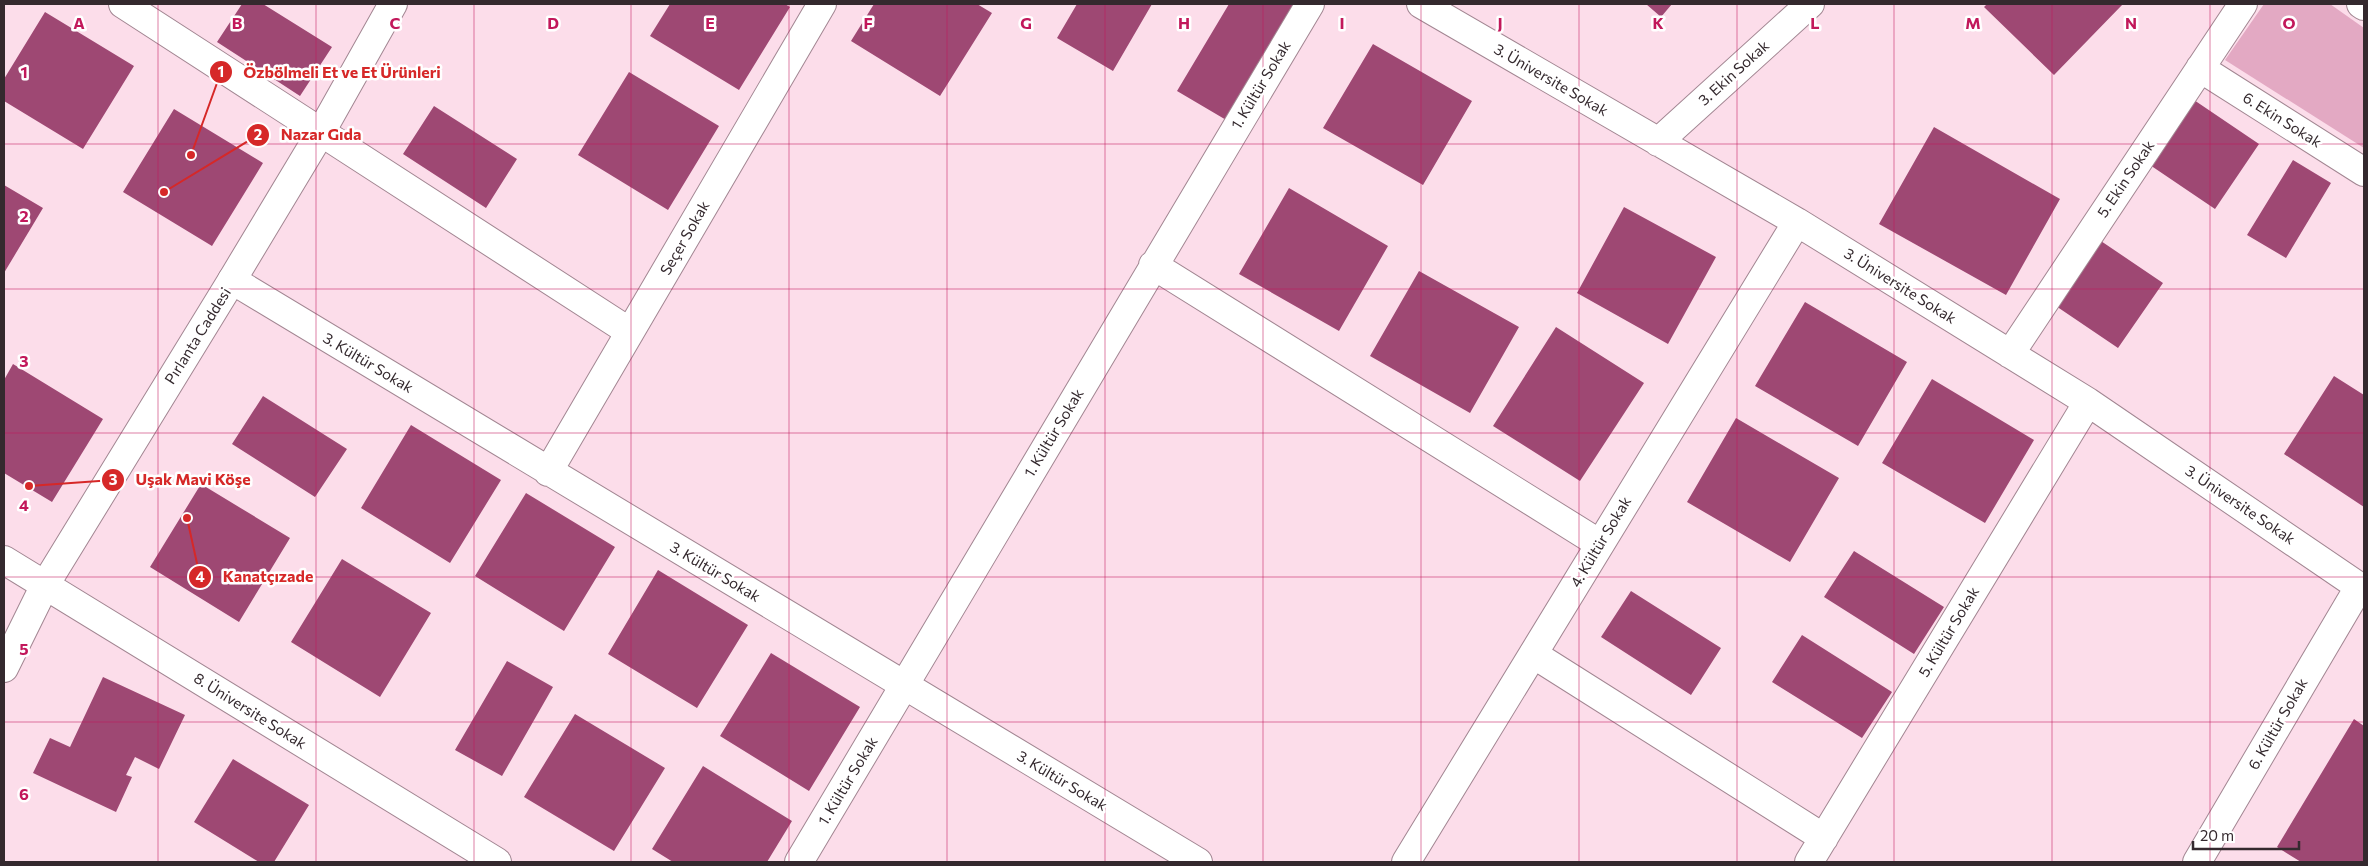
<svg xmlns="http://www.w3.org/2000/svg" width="2368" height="866" font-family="Commissioner,sans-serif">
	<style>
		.green { fill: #e3a9c3 }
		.building { fill: #9e4873 }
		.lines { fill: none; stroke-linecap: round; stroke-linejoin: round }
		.minor-casing { stroke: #a28692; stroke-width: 30 }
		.tertiary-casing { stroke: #a28692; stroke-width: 30 }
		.minor { stroke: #fff; stroke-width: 28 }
		.tertiary { stroke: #fff; stroke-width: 28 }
		.grid { fill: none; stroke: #c2185b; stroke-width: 1; stroke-opacity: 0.55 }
		.labels { text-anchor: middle; stroke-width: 5; stroke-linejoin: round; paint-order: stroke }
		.street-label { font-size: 15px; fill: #34292e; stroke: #fff }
		.grid-label { font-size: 16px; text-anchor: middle; font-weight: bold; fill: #c2185b; stroke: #fff; stroke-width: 5; stroke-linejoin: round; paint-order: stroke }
		.leader { fill: none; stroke: #d62828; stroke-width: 2 }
		.callout-dot { fill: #d62828; stroke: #fff; stroke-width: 2 }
		.mark-label { font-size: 15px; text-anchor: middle; font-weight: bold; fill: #fff }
		.callout-label { font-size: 16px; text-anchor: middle; font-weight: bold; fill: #d62828; stroke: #fff; stroke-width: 5; stroke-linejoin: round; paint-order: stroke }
	</style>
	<rect width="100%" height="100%" fill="#fcddea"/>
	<!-- green -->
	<path class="green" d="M2264,4H2330L2364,28V148L2225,60Z"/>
	<!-- building -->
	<path class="building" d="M242,4H263L332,47L300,96L217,42Z
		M670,4H785L790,7L739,90L650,36Z
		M874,4H977L992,13L940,96L851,41Z
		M1077,4H1152L1113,71L1057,38Z
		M1229,4H1304L1233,124L1177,91Z
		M1646,4H1672L1661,17Z
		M1987,4H2123L2054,75L1984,7Z
		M45,12L134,66L83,149L4,101V79Z
		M1373,44L1472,101L1423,185L1323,128Z
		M629,72L719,126L668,210L578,155Z
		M2191,98L2259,144L2215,209L2147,163Z
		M434,106L517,159L486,208L403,154Z
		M174,109L263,163L212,246L123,192Z
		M1934,127L2060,199L2006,295L1879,224Z
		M2293,160L2331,183L2286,258L2247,235Z
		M4,185L43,208L4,273Z
		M1289,188L1388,246L1339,331L1239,274Z
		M1624,207L1716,257L1668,344L1577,293Z
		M2095,237L2163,283L2118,348L2050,302Z
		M1419,271L1519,327L1470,413L1370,356Z
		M1805,302L1907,362L1858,446L1755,386Z
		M1556,327L1644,383L1580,481L1493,426Z
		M13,364L103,419L52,502L4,473V380Z
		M2334,376L2364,395V507L2284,454Z
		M1932,379L2034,440L1985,523L1882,463Z
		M263,396L347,449L315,497L232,444Z
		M1736,418L1839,478L1790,562L1687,502Z
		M411,425L501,480L450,563L361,508Z
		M201,484L290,538L239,622L150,567Z
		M526,493L615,547L564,631L475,576Z
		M1854,551L1944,607L1914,654L1824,597Z
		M342,559L431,613L380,697L291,642Z
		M658,570L748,625L697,708L608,654Z
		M1631,591L1721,648L1691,695L1601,637Z
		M1802,635L1892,692L1862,738L1772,682Z
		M771,653L860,707L809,791L720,736Z
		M507,661L553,687L502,776L455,750Z
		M103,677L185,715L159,769L135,757L126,775L132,777L116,812L33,773L50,738L70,747Z
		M575,714L665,768L614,851L524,797Z
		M2354,719L2364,726V862H2301L2277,847Z
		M233,759L309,805L274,862H259L194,822Z
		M703,766L792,821L767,862H673L652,849Z"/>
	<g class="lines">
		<!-- minor casing -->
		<g class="minor-casing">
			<path id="minor" d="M123,4L630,332
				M1421,4L1797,222L2088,402L2364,590
				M2361,4L2364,6
				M2200,68L2364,172
				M1658,142L1810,4
				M1153,265L1600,544
				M232,280L1198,862
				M2010,354L2243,4
				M548,472L822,4
				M4,560L497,862
				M1533,654L1824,838
				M799,862L1310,4
				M1406,862L1797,222
				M1809,862L2088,402
				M2197,862L2359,587"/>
		</g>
		<!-- tertiary casing -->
		<g class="tertiary-casing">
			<path id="tertiary" d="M4,668L45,585L232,280L321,132L393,4"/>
		</g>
		<!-- minor -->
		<use href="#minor" class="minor"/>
		<!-- tertiary -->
		<use href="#tertiary" class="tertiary"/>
	</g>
	<!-- grid -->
	<path class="grid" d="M158,4V862M316,4V862M474,4V862M631,4V862M789,4V862M947,4V862M1105,4V862M1263,4V862M1421,4V862M1579,4V862M1737,4V862M1894,4V862M2052,4V862M2210,4V862M4,144H2364M4,289H2364M4,433H2364M4,577H2364M4,722H2364"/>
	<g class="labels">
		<!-- street labels -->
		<g class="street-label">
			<text transform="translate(1734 73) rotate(-42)" y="5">3. Ekin Sokak</text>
			<text transform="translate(1551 80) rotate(30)" y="5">3. Üniversite Sokak</text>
			<text transform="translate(1261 85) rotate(-59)" y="5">1. Kültür Sokak</text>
			<text transform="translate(2282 120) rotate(32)" y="5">6. Ekin Sokak</text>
			<text transform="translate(2126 179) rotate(-56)" y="5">5. Ekin Sokak</text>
			<text transform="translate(685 238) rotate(-60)" y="5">Seçer Sokak</text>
			<text transform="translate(1900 286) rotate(32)" y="5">3. Üniversite Sokak</text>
			<text transform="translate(198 336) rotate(-58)" y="5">Pırlanta Caddesi</text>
			<text transform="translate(368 363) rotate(31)" y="5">3. Kültür Sokak</text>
			<text transform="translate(1054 433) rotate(-59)" y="5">1. Kültür Sokak</text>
			<text transform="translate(2240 505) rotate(34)" y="5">3. Üniversite Sokak</text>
			<text transform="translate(1601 542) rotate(-59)" y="5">4. Kültür Sokak</text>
			<text transform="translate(715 572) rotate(31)" y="5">3. Kültür Sokak</text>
			<text transform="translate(1949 632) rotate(-59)" y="5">5. Kültür Sokak</text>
			<text transform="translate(250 711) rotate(32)" y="5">8. Üniversite Sokak</text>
			<text transform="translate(2278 724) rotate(-60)" y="5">6. Kültür Sokak</text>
			<text transform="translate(848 781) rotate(-59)" y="5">1. Kültür Sokak</text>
			<text transform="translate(1062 781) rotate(31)" y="5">3. Kültür Sokak</text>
		</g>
	</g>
	<g class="grid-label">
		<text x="79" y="29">A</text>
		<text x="237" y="29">B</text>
		<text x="395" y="29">C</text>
		<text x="553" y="29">D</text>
		<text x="710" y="29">E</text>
		<text x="868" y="29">F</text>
		<text x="1026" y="29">G</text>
		<text x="1184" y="29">H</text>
		<text x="1342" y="29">I</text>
		<text x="1500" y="29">J</text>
		<text x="1658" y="29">K</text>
		<text x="1815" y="29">L</text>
		<text x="1973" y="29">M</text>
		<text x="2131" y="29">N</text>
		<text x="2289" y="29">O</text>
		<text x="24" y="78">1</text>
		<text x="24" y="222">2</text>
		<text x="24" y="367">3</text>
		<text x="24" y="511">4</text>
		<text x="24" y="655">5</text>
		<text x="24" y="800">6</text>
	</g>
	<!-- callouts -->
	<path class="leader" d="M191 155L221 72M164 192L258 135M29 486L113 480M187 518L200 577"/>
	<g class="callout-dot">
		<circle cx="191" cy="155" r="5"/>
		<circle cx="164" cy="192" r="5"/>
		<circle cx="29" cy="486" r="5"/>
		<circle cx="187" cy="518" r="5"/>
		<circle cx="221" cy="72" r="12"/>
		<circle cx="258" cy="135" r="12"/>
		<circle cx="113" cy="480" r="12"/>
		<circle cx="200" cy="577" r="12"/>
	</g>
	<g class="mark-label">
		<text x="221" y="77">1</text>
		<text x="258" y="140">2</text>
		<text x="113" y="485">3</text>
		<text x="200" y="582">4</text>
	</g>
	<g class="callout-label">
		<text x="342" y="78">Özbölmeli Et ve Et Ürünleri</text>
		<text x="321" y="140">Nazar Gıda</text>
		<text x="193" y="485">Uşak Mavi Köşe</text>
		<text x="268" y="582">Kanatçızade</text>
	</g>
	<!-- border -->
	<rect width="2368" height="866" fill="none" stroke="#34292e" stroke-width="10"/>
	<!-- scale -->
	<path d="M2193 841v8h106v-8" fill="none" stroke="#34292e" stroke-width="2.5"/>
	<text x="2200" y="841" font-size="15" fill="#34292e" stroke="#ffffff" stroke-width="4" paint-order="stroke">20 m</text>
</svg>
